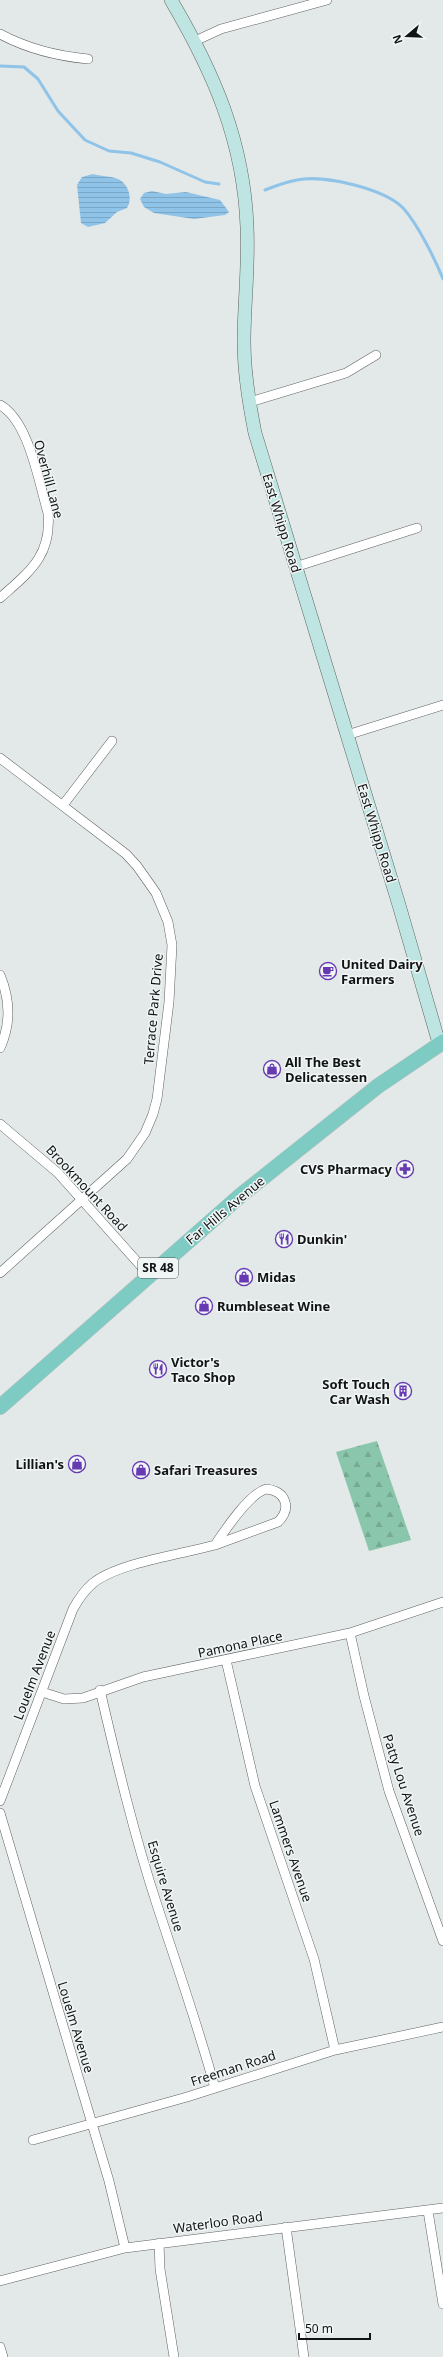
<svg xmlns="http://www.w3.org/2000/svg" width="443" height="2357" font-family="'Noto Sans',sans-serif">
	<style>
		.forest { fill: url(#forest-firs) }
		.water { fill: url(#water-rules) }
		.lines { fill: none; stroke-linecap: round; stroke-linejoin: round }
		.stream { stroke: #90c3e8; stroke-width: 3 }
		.minor-casing { stroke: #5e6262; stroke-width: 10 }
		.secondary-casing { stroke: #5e6262; stroke-width: 14 }
		.primary-casing { stroke: #c1c2c2; stroke-width: 16 }
		.minor { stroke: #fff; stroke-width: 9 }
		.secondary { stroke: #bee5e1; stroke-width: 13 }
		.primary { stroke: #7dcbc2; stroke-width: 15 }
		.labels { text-anchor: middle; stroke-width: 3; stroke-linejoin: round; paint-order: stroke }
		.shield { fill: #f0f5f5; stroke: #555757; stroke-width: 1 }
		.shield-label { font-size: 12px; font-weight: bold; fill: #121313 }
		.street-label { font-size: 13px; fill: #121313; stroke: #f0f5f5 }
		.poi-label { font-size: 13px; font-weight: bold; fill: #121313; stroke: #f0f5f5; text-anchor: start }
	</style>
	<defs>
		<pattern id="forest-firs" width="22" height="20" patternUnits="userSpaceOnUse"><rect width="22" height="20" fill="#8ac6ab"/><path d="M5 1l3.5 6h-7zM16 11l3.5 6h-7z" fill="#76a992"/></pattern>
		<pattern id="water-rules" width="6" height="5" patternUnits="userSpaceOnUse"><rect width="6" height="5" fill="#90c3e8"/><path d="M0 2.5h6" fill="none" stroke="#7ba7c6"/></pattern>
	</defs>
	<rect width="100%" height="100%" fill="#e3e8e8"/>
	<!-- forest -->
	<path class="forest" d="M377,1441L411,1540L369,1551L336,1452Z"/>
	<!-- water -->
	<path class="water" d="M93,174C100,176 111,176 118,179C129,184 133,199 127,208L117,212L105,223L88,227L81,223L77,185L82,177Z
		M152,191L166,194L186,192L220,200L229,212L225,215L194,219L154,213L144,207L140,199L144,193Z"/>
	<g class="lines">
		<!-- stream -->
		<path class="stream" d="M0,66L24,67L38,79L58,111L85,140L109,151L131,153L160,162L205,182L219,184
			M265,190C275,186 286,182 297,180C323,174 386,189 404,209C418,225 435,259 443,279"/>
		<!-- minor casing -->
		<g class="minor-casing">
			<path id="minor" d="M0,34C28,49 56,56 88,59
				M195,41L221,29L327,0
				M250,402L346,373L376,355
				M0,405C29,421 39,483 48,513C52,556 29,572 0,598
				M295,567L417,528
				M347,735L443,705
				M0,758L126,854L137,866L156,893L168,922L172,945L169,1002L157,1099L153,1114L145,1133L127,1159L0,1273
				M63,805L112,741
				M0,975C10,999 11,1024 0,1048
				M0,1124L58,1173L149,1275
				M266,1489C286,1491 292,1508 278,1522L215,1545C225,1530 249,1494 266,1489Z
				M350,1633L364,1696L389,1791L443,1941
				M226,1660L255,1786L314,1959L335,2050
				M100,1690C117,1763 134,1835 157,1905C177,1966 198,2026 215,2088
				M42,1692L64,1699L83,1698L143,1677L350,1633L443,1602
				M0,1801L73,1609C78,1600 84,1591 92,1584C116,1563 183,1554 215,1545
				M0,1813L109,2181L125,2248
				M33,2140L187,2097L335,2050L443,2027
				M428,2211L443,2304
				M286,2227L304,2357
				M159,2243L160,2269L174,2357
				M0,2281L125,2248L443,2208
				M0,2347L3,2357"/>
		</g>
		<!-- secondary casing -->
		<g class="secondary-casing">
			<path id="secondary" d="M171,0C214,73 244,142 247,227C249,266 244,304 244,342C244,372 249,403 255,433L399,905L439,1043"/>
		</g>
		<!-- primary casing -->
		<g class="primary-casing">
			<path id="primary" d="M0,1407L241,1195L378,1086L443,1042"/>
		</g>
		<!-- minor -->
		<use href="#minor" class="minor"/>
		<!-- secondary -->
		<use href="#secondary" class="secondary"/>
		<!-- primary -->
		<use href="#primary" class="primary"/>
	</g>
	<!-- icons -->
	<defs>
		<g id="cafe-ring" transform="scale(0.9)"><circle r="9.5" fill="#f0f5f5" stroke="#673ab2" stroke-width="1.5"/><path d="M-5.5-4.5H6V0H3Q3 3.5 0 3.5H-2.5Q-5.5 3.5-5.5 0ZM3-3.2v2h1.7v-2ZM-6 4.5H4V6H-6Z" fill="#673ab2"/></g>
		<g id="shop-ring" transform="scale(0.9)"><circle r="9.5" fill="#f0f5f5" stroke="#673ab2" stroke-width="1.5"/><path d="M-5-2.5h2.3a2.7 3.5 0 0 1 5.4 0H5L5.5 6h-11ZM-1.5-2.5h3a1.5 2.3 0 0 0-3 0Z" fill="#673ab2"/></g>
		<g id="pharmacy-ring" transform="scale(0.9)"><circle r="9.5" fill="#f0f5f5" stroke="#673ab2" stroke-width="1.5"/><path d="M-2-6h4v4h4v4h-4v4h-4v-4h-4v-4h4Z" fill="#673ab2"/></g>
		<g id="restaurant-ring" transform="scale(0.9)"><circle r="9.5" fill="#f0f5f5" stroke="#673ab2" stroke-width="1.5"/><path d="M-5-6h1v4h1v-4h1v4h1v-4h1v5L-1.5 .5V6h-2V.5L-5-1ZM5-6V6H3V1.5H1.5Q1.5-4 5-6Z" fill="#673ab2"/></g>
		<g id="building-ring" transform="scale(0.9)"><circle r="9.5" fill="#f0f5f5" stroke="#673ab2" stroke-width="1.5"/><path d="M-4-6H4V6H1V3H-1V6H-4ZM-2.5-4.3h1.7v1.8h-1.7ZM.8-4.3h1.7v1.8H.8ZM-2.5-1h1.7V.8h-1.7ZM.8-1h1.7V.8H.8Z" fill="#673ab2"/></g>
	</defs>
	<g fill-rule="evenodd">
		<use href="#cafe-ring" x="328" y="971"/>
		<use href="#shop-ring" x="272" y="1069"/>
		<use href="#pharmacy-ring" x="405" y="1169"/>
		<use href="#restaurant-ring" x="284" y="1239"/>
		<use href="#shop-ring" x="244" y="1277"/>
		<use href="#shop-ring" x="204" y="1306"/>
		<use href="#restaurant-ring" x="158" y="1369"/>
		<use href="#building-ring" x="403" y="1391"/>
		<use href="#shop-ring" x="77" y="1464"/>
		<use href="#shop-ring" x="141" y="1470"/>
	</g>
	<g class="labels">
		<!-- shield labels -->
		<rect class="shield" x="138" y="1258" width="40" height="20" rx="3"/>
		<g class="shield-label">
			<text x="158" y="1272">SR 48</text>
		</g>
		<!-- street labels -->
		<g class="street-label">
			<text transform="translate(49 479) rotate(75)" y="5">Overhill Lane</text>
			<text transform="translate(282 523) rotate(73)" y="5">East Whipp Road</text>
			<text transform="translate(377 833) rotate(73)" y="5">East Whipp Road</text>
			<text transform="translate(153 1009) rotate(-85)" y="5">Terrace Park Drive</text>
			<text transform="translate(87 1188) rotate(47)" y="5">Brookmount Road</text>
			<text transform="translate(225 1210) rotate(-40)" y="5">Far Hills Avenue</text>
			<text transform="translate(240 1644) rotate(-12)" y="5">Pamona Place</text>
			<text transform="translate(34 1675) rotate(-69)" y="5">Louelm Avenue</text>
			<text transform="translate(404 1785) rotate(72)" y="5">Patty Lou Avenue</text>
			<text transform="translate(291 1851) rotate(71)" y="5">Lammers Avenue</text>
			<text transform="translate(166 1886) rotate(73)" y="5">Esquire Avenue</text>
			<text transform="translate(76 2027) rotate(73)" y="5">Louelm Avenue</text>
			<text transform="translate(233 2068) rotate(-18)" y="5">Freeman Road</text>
			<text transform="translate(218 2222) rotate(-8)" y="5">Waterloo Road</text>
		</g>
		<!-- poi labels -->
		<g class="poi-label">
			<text x="341" y="969">United Dairy<tspan x="341" dy="15">Farmers</tspan></text>
			<text x="285" y="1067">All The Best<tspan x="285" dy="15">Delicatessen</tspan></text>
			<text x="392" y="1174" text-anchor="end">CVS Pharmacy</text>
			<text x="297" y="1244">Dunkin'</text>
			<text x="257" y="1282">Midas</text>
			<text x="217" y="1311">Rumbleseat Wine</text>
			<text x="171" y="1367">Victor's<tspan x="171" dy="15">Taco Shop</tspan></text>
			<text x="390" y="1389" text-anchor="end">Soft Touch<tspan x="390" dy="15">Car Wash</tspan></text>
			<text x="64" y="1469" text-anchor="end">Lillian's</text>
			<text x="154" y="1475">Safari Treasures</text>
		</g>
	</g>
	<!-- north arrow -->
	<g transform="translate(407 36) rotate(251)" stroke="#f0f5f5" stroke-width="3" paint-order="stroke">
	<path d="M0-3L7 15L0 10L-7 15Z" fill="#121313"/>
	<text y="-6" font-size="11" font-weight="bold" text-anchor="middle" fill="#121313">N</text>
	</g>
	<!-- scale -->
	<path d="M299 2333v6h71v-6" fill="none" stroke="#121313" stroke-width="2"/>
	<text x="305" y="2333" font-size="12" fill="#121313" stroke="#f0f5f5" stroke-width="3" paint-order="stroke">50 m</text>
</svg>
